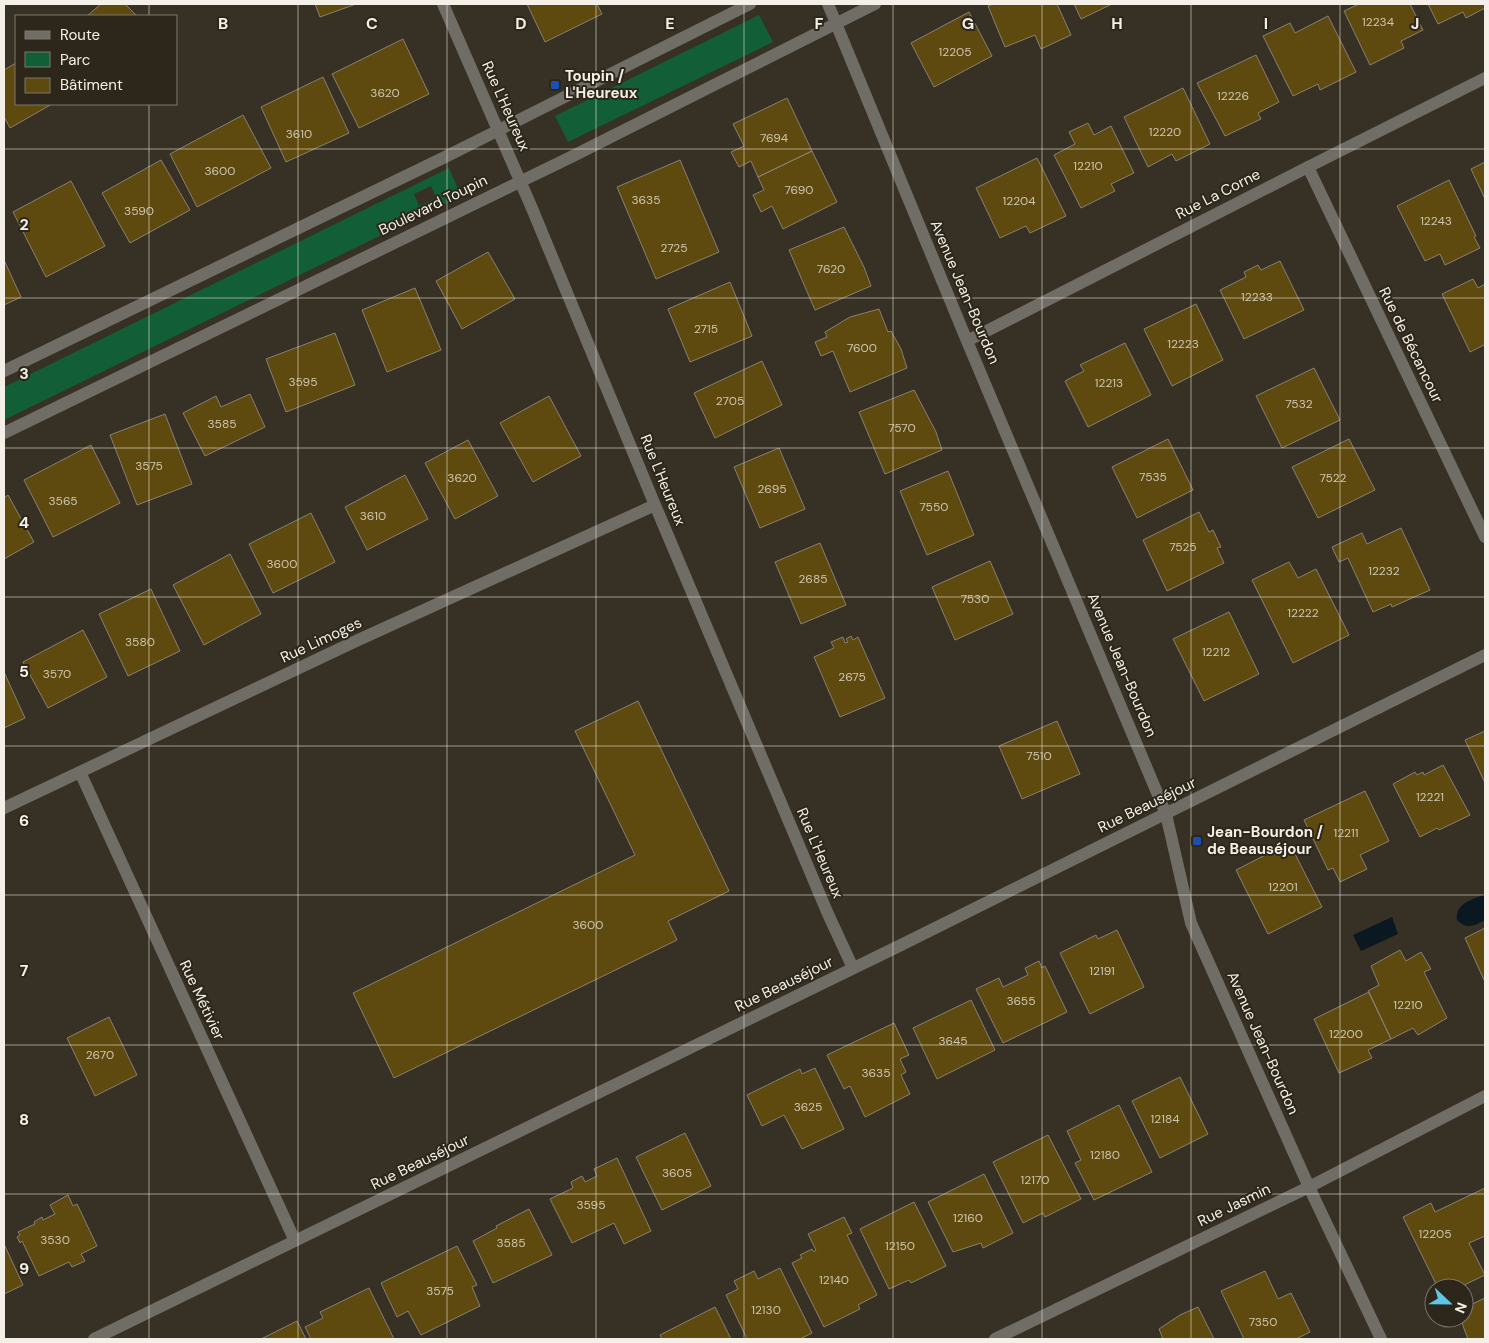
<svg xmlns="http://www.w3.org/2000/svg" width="1489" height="1343" font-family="'DM Sans',sans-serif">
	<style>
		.green { fill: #125e36; fill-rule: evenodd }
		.water { fill: #0a1821 }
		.building { fill: #5e490e; stroke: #888173 }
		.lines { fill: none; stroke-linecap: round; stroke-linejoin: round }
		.minor { stroke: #706c66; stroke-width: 12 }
		.grid { fill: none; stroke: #f4f0e8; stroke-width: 1; stroke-opacity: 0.55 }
		.transit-dot { fill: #1a4fb4; stroke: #2c271a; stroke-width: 2 }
		.labels { text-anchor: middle; stroke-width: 4; stroke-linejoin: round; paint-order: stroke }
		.number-label { font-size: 12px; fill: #cec6b2 }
		.poi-label { font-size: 15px; font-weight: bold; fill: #f4f0e8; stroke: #2c271a; text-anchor: start }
		.street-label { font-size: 15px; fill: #f4f0e8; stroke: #2c271a }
		.grid-label { font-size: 16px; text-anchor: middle; font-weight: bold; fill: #f4f0e8; stroke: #2c271a; stroke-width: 4; stroke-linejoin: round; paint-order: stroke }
	</style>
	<rect width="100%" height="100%" fill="#363124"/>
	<!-- green -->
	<path class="green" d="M759,15L773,42L568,142L555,116Z
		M449,168L461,196L4,420V387ZM431,186L436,198L419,206L414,194Z"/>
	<!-- water -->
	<path class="water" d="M1485,894V920C1474,926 1467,930 1457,920C1455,903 1472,900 1485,894Z
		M1392,917L1398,934L1361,951L1353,935Z"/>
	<!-- building -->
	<path class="building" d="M101,4H125L137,16H87Z
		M315,4H356L320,17Z
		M527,4H597L602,14L545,42Z
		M993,4H1057L1071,35L1041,49L1035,35L1005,47L988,6Z
		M1074,4H1112L1081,19Z
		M1359,4H1410L1423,30L1401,41L1404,48L1370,65L1344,11Z
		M1428,4H1485V8L1466,18L1463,12L1438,24Z
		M969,12L992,56L934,87L911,43Z
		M1328,16L1356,72L1320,90L1318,84L1293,96L1263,36L1290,23L1295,33Z
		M403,39L429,94L359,128L332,74Z
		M1256,55L1279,102L1258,113L1261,119L1225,136L1197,83Z
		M16,63V104H52L10,128L4,117V70Z
		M323,77L349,133L286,162L261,107Z
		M1183,88L1210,144L1176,161L1172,154L1148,167L1124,117Z
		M787,98L812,151L758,177L751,161L739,167L731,152L744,146L733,124Z
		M243,115L271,168L197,207L170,154Z
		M1088,123L1094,135L1111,126L1134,173L1111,184L1115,191L1081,208L1054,155L1075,144L1069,132Z
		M812,151L837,202L783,229L772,206L761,212L753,195L764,190L758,177Z
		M1037,158L1066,216L1030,233L1026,226L1000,238L976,188Z
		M161,160L190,210L130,243L102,193Z
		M680,160L719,252L656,279L617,187Z
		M1485,162V199L1471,169Z
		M1449,180L1476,236L1474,237L1480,248L1445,265L1440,254L1425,261L1397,206Z
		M71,181L105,246L46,277L13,212Z
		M844,227L864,267L871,286L815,310L789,250Z
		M488,252L515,299L462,329L436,281Z
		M4,260L21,297L4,305Z
		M1280,261L1304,310L1244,339L1220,290L1246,277L1244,272L1258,265L1261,270Z
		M1473,279L1478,288L1485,284V348L1484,345L1470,352L1442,294Z
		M730,282L752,336L690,362L668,309Z
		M415,288L441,350L387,372L362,310Z
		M1196,304L1223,360L1172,386L1144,329Z
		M879,309L888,332L891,331L901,349L907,368L850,392L833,351L821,356L815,342L827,337L825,332L850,317Z
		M335,333L355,385L286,412L266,359Z
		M1125,343L1151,395L1088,427L1065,381L1084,371L1080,365Z
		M762,361L782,405L715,438L694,393Z
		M1314,368L1340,420L1282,448L1256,396Z
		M914,390L936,432L942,450L885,474L859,412Z
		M250,394L265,427L205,456L183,413L216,396L221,407Z
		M549,396L581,456L533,482L500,423Z
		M165,414L192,484L137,505L110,435Z
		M1168,439L1193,490L1137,518L1112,467Z
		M1349,439L1375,490L1318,518L1292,467Z
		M468,440L498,496L455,519L425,463Z
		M91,445L120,503L53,537L24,480Z
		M779,448L805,509L760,528L734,467Z
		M948,471L974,535L927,555L900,491Z
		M405,475L428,519L367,550L345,507Z
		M8,495L34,542L4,559V498Z
		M1199,512L1209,532L1213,530L1221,547L1217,548L1224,563L1167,591L1143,540Z
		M311,513L335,562L273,593L249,544Z
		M1401,528L1430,590L1392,607L1391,604L1373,612L1348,558L1339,562L1332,547L1362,533L1367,544Z
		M820,543L846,605L801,624L775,562Z
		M230,554L261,614L204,645L173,585Z
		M990,561L1013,614L955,640L932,587Z
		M1289,562L1298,578L1316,569L1349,635L1293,663L1252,580Z
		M151,589L180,651L128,676L99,614Z
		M1229,612L1259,674L1204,701L1173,639Z
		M83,630L107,677L48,708L23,662Z
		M851,636L853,640L858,637L885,698L840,717L814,657L834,648L831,642L843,637L845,643L848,642L846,639Z
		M4,672L25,718L4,728Z
		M638,701L729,891L668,921L677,940L394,1078L353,993L635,855L575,731Z
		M1057,721L1080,774L1022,799L999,746Z
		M1485,731V783L1465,740Z
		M1443,765L1470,815L1439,830L1437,828L1420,837L1393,784L1415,772L1417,775L1423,772L1424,775Z
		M1365,791L1389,841L1360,855L1367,869L1340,882L1333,868L1328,870L1304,820Z
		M1291,846L1322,907L1268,934L1236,870L1273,851L1274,855Z
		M1485,928V982L1465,938Z
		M1117,930L1144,987L1090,1014L1060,953L1096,935L1098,939Z
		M1400,950L1406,961L1421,952L1431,969L1424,972L1447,1018L1418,1035L1413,1028L1391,1039L1368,991L1379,985L1371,966Z
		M1039,961L1042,968L1045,966L1067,1012L1003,1043L976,989L999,978L1003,987L1028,975L1025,968Z
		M1369,992L1391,1039L1368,1050L1372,1058L1339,1073L1314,1019Z
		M971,1000L995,1050L937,1079L913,1028Z
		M109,1017L137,1075L95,1096L67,1038Z
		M894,1023L909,1055L900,1059L906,1072L901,1075L910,1094L865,1117L850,1086L844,1089L827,1055Z
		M815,1068L844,1129L802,1149L784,1115L762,1126L747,1095L800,1069L802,1074Z
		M1180,1077L1208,1134L1160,1158L1132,1101Z
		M1119,1105L1152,1172L1094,1200L1075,1163L1081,1160L1067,1131Z
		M685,1133L711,1186L662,1210L636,1157Z
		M1048,1135L1081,1199L1045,1217L1043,1213L1023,1223L993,1162Z
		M617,1158L651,1231L624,1244L614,1223L572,1243L550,1199L573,1188L571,1182L582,1176L585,1182L597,1176L594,1169Z
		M984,1174L1013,1233L983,1248L981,1243L953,1252L928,1202Z
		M1485,1188V1236L1469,1243L1485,1275L1458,1288H1438L1403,1217L1431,1203L1435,1212Z
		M68,1195L73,1206L77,1204L97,1246L81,1254L85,1261L72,1267L69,1262L39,1276L22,1241L20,1243L17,1237L20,1235L18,1232L35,1224L34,1222L42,1217L43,1220L55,1214L50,1205Z
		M914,1202L946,1266L911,1283L909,1280L889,1289L860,1229Z
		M529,1209L552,1255L493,1283L473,1241L497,1228L496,1226Z
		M844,1217L852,1233L847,1235L877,1295L858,1305L860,1309L824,1327L792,1263L802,1258L800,1255L812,1249L814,1252L816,1250L808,1234Z
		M4,1244L23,1285L4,1294Z
		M457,1246L477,1285L472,1287L480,1306L421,1335L408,1311L397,1317L381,1283Z
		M780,1268L812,1333L800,1339H747L726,1295L738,1289L734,1281L754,1271L758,1279Z
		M1265,1271L1278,1299L1291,1293L1310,1332L1296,1339H1244L1221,1291Z
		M369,1288L394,1339H311L305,1327L323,1318L320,1312Z
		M1485,1298V1339H1468L1460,1318H1464V1308Z
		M715,1307L731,1339H662L660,1335Z
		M1198,1307L1214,1339H1163L1159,1329L1180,1315Z
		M297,1321L306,1339H261Z"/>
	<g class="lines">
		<!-- minor -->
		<path class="minor" d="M443,4L531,206L655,505L828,914L853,968
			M828,4L967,341L1166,814L1191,923L1309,1187L1381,1339
			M1308,167L1485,537
			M967,341L1308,167L1485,78
			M4,371L445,157L750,4
			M4,433L571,157L875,4
			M80,772L295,1241
			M4,808L356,641L655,505
			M94,1339L901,945L1485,655
			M995,1339L1309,1187L1485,1096"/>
	</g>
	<!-- grid -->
	<path class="grid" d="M149,4V16M298,4V1339M447,4V1339M596,4V1339M744,4V1339M893,4V1339M1042,4V1339M1191,4V1339M1340,4V1339M149,104V1339M4,149H1485M4,298H1485M4,448H1485M4,597H1485M4,746H1485M4,895H1485M4,1045H1485M4,1194H1485"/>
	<!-- markers -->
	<g class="transit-dot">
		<rect x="550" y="80" width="10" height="10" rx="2.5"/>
		<rect x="1192" y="836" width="10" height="10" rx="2.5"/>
	</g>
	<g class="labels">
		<!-- number labels -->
		<g class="number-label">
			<text x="1378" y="26">12234</text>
			<text x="955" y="56">12205</text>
			<text x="385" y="97">3620</text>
			<text x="1233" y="100">12226</text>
			<text x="1165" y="136">12220</text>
			<text x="299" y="138">3610</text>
			<text x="774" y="142">7694</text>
			<text x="1088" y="170">12210</text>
			<text x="220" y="175">3600</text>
			<text x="799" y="194">7690</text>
			<text x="646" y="204">3635</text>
			<text x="1019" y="205">12204</text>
			<text x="139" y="215">3590</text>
			<text x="1436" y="225">12243</text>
			<text x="674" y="252">2725</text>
			<text x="831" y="273">7620</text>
			<text x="1257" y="301">12233</text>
			<text x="706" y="333">2715</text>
			<text x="1183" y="348">12223</text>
			<text x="862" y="352">7600</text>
			<text x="303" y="386">3595</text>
			<text x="1109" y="387">12213</text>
			<text x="730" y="405">2705</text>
			<text x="1299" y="408">7532</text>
			<text x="222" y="428">3585</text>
			<text x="902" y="432">7570</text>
			<text x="149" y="470">3575</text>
			<text x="1153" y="481">7535</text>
			<text x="462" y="482">3620</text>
			<text x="1333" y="482">7522</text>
			<text x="772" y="493">2695</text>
			<text x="63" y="505">3565</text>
			<text x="934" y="511">7550</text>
			<text x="373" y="520">3610</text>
			<text x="1183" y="551">7525</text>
			<text x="282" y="568">3600</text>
			<text x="1384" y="575">12232</text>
			<text x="813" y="583">2685</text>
			<text x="975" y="603">7530</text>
			<text x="1303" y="617">12222</text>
			<text x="140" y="646">3580</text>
			<text x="1216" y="656">12212</text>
			<text x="57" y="678">3570</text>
			<text x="852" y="681">2675</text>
			<text x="1039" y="760">7510</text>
			<text x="1430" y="801">12221</text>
			<text x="1346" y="837">12211</text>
			<text x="1283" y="891">12201</text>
			<text x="588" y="929">3600</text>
			<text x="1102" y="975">12191</text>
			<text x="1021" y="1005">3655</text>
			<text x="1408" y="1009">12210</text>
			<text x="1346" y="1038">12200</text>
			<text x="953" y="1045">3645</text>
			<text x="100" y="1059">2670</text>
			<text x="876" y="1077">3635</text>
			<text x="808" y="1111">3625</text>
			<text x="1165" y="1123">12184</text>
			<text x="1105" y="1159">12180</text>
			<text x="677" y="1177">3605</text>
			<text x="1035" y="1184">12170</text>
			<text x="591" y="1209">3595</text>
			<text x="968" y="1222">12160</text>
			<text x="1435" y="1238">12205</text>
			<text x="55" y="1244">3530</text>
			<text x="511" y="1247">3585</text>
			<text x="900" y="1250">12150</text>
			<text x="834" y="1284">12140</text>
			<text x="440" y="1295">3575</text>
			<text x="766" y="1314">12130</text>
			<text x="1263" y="1326">7350</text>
		</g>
		<!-- poi labels -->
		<g class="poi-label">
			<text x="565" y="81">Toupin /<tspan x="565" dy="17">L'Heureux</tspan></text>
			<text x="1207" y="837">Jean-Bourdon /<tspan x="1207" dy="17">de Beauséjour</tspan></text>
		</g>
		<!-- street labels -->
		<g class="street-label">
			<text transform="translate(506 106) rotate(66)" y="5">Rue L'Heureux</text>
			<text transform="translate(1218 194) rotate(-27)" y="5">Rue La Corne</text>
			<text transform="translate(433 205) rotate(-26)" y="5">Boulevard Toupin</text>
			<text transform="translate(965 292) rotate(67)" y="5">Avenue Jean-Bourdon</text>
			<text transform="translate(1411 345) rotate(64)" y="5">Rue de Bécancour</text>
			<text transform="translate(663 480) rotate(68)" y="5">Rue L'Heureux</text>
			<text transform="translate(321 640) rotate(-25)" y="5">Rue Limoges</text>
			<text transform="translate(1122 665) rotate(67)" y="5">Avenue Jean-Bourdon</text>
			<text transform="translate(1147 805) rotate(-26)" y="5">Rue Beauséjour</text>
			<text transform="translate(820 853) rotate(67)" y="5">Rue L'Heureux</text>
			<text transform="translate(784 984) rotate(-26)" y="5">Rue Beauséjour</text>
			<text transform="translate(202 1000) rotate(65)" y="5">Rue Métivier</text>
			<text transform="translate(1263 1043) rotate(66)" y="5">Avenue Jean-Bourdon</text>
			<text transform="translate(420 1162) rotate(-26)" y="5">Rue Beauséjour</text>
			<text transform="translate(1234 1205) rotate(-26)" y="5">Rue Jasmin</text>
		</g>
	</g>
	<g class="grid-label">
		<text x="223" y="29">B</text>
		<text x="372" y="29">C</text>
		<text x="521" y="29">D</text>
		<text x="670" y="29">E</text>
		<text x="819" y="29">F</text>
		<text x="968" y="29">G</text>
		<text x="1117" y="29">H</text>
		<text x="1266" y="29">I</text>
		<text x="1415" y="29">J</text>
		<text x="24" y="230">2</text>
		<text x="24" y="379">3</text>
		<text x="24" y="528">4</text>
		<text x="24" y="677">5</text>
		<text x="24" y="826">6</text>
		<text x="24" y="976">7</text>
		<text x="24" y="1125">8</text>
		<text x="24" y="1274">9</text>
	</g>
	<!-- border -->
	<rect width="1489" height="1343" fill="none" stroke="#f4f0e8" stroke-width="10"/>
	<!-- legend -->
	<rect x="15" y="15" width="162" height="90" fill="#2c271a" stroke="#7c776c"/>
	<rect x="25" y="31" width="25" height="8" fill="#706c66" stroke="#7c776c"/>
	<text x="60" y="40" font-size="15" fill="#f4f0e8">Route</text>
	<rect x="25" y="52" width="25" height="15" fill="#125e36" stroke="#7c776c"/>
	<text x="60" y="65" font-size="15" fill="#f4f0e8">Parc</text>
	<rect x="25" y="78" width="25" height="15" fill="#5e490e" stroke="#7c776c"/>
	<text x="60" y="90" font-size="15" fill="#f4f0e8">Bâtiment</text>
	<!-- north arrow -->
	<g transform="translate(1449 1303) rotate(112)"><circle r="24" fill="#2c271a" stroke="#7c776c"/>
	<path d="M0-4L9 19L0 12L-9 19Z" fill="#5cc7e7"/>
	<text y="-8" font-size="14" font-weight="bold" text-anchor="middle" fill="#f4f0e8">N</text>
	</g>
</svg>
